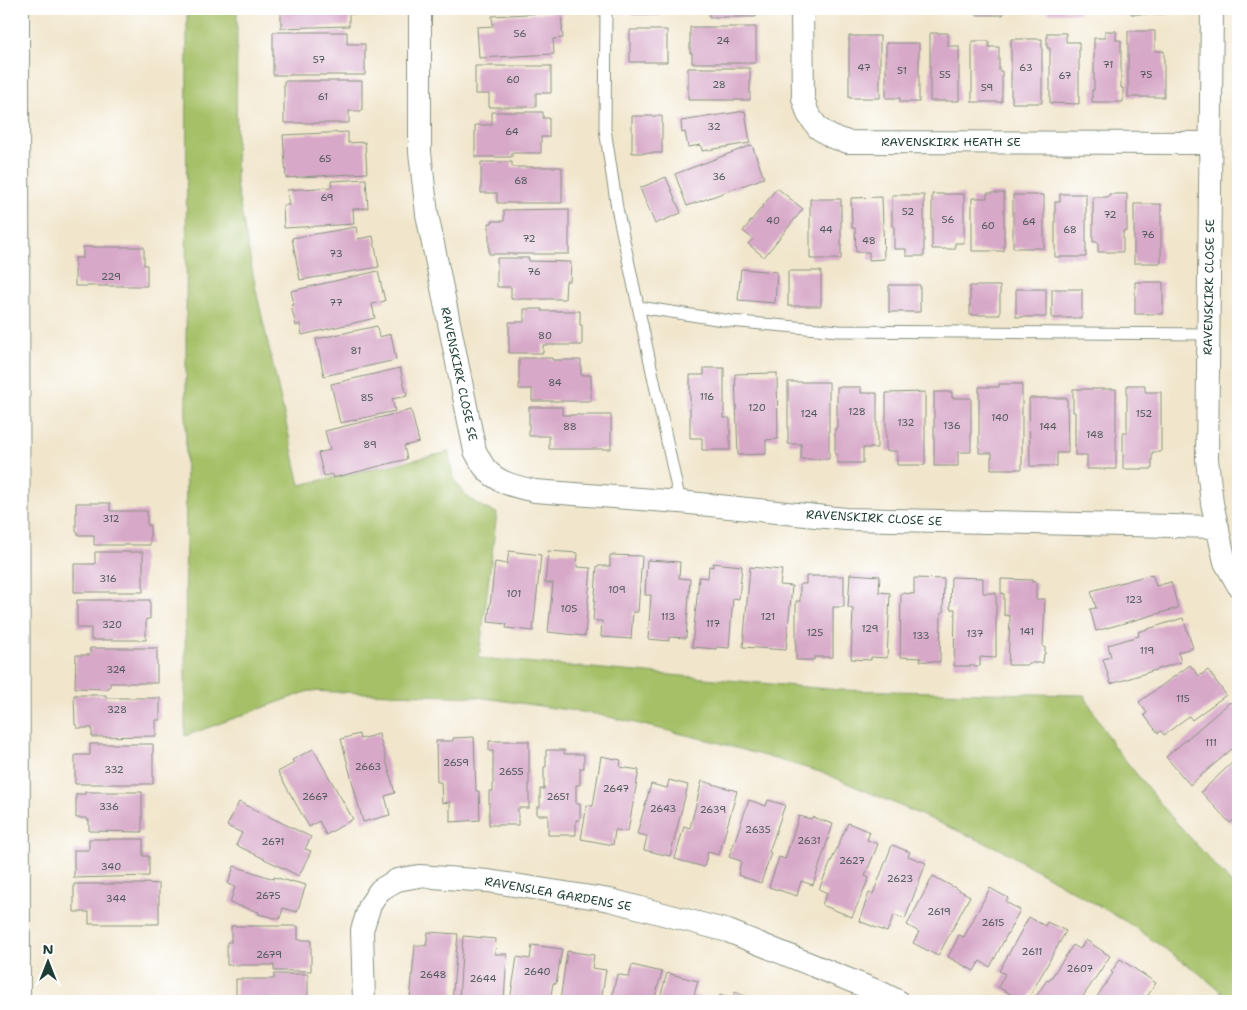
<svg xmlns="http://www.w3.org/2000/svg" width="1247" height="1010" font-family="'Shantell Sans',sans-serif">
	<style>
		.green { fill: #a5c066; stroke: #627e4d }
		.building { fill: #d7a8c8 }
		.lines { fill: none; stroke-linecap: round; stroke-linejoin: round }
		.service-casing { stroke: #889280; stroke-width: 13 }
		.minor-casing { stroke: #889280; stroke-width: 24 }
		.service { stroke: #fff; stroke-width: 11 }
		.minor { stroke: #fff; stroke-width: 22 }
		.labels { text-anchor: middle; stroke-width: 5; stroke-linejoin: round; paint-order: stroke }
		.number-label { font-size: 10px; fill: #4d5859 }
		.street-label { font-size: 12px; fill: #1f3d34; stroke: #fff }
	</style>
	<rect width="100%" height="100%" fill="#fff"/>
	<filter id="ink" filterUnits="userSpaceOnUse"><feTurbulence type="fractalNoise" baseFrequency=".02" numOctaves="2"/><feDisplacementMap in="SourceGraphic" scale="10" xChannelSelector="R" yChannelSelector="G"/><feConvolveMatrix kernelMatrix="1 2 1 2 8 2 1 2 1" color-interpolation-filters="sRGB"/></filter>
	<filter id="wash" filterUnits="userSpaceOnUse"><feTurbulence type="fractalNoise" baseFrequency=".0096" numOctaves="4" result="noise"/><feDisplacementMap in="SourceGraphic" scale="20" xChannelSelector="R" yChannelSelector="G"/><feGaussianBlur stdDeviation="1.12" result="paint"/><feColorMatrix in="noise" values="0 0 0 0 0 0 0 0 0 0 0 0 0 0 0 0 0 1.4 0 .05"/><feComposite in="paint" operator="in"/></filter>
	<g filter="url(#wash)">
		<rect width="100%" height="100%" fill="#f1e6cc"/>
		<!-- green -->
		<path class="green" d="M187,9H237L236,184L256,290L300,485L449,452C450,457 450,463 451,468C456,491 475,506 497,513L479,658L840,690L1084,695L1113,745L1169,814L1238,891V1001H1232L1200,974L1130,924L1002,850L824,773L712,741L596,714L477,697L309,691L185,736Z"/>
		<g id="blocks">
			<!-- building -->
			<path class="building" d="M277,9H363V14H349V26L281,28V11H277Z
				M632,9H659V15H632Z
				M709,9H756V17H709Z
				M976,9H1003V15H976Z
				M1048,9H1079V13H1048Z
				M1131,9H1164V14H1131Z
				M561,12L563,38L553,39L554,54L479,58L477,27L493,26L492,16Z
				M690,27H756V63H692V53H690Z
				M630,30H667V62H630Z
				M1105,31H1116V40H1121V88H1123V102H1092V90H1094V38H1105Z
				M1128,31H1155V51H1164V97H1128Z
				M273,32H347V44H365V75H273Z
				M930,33H948V46H959V101H930Z
				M1047,33H1066V42H1079V104L1050,103V48H1047Z
				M849,36H880V98H849Z
				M1011,39H1042V103H1012V96H1011Z
				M972,41H989V47H999V71H1002V102H972Z
				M886,43H919V102H900V98H886Z
				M475,66H551V93H536V107H489V94H475Z
				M688,68H750V100H688Z
				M284,81H362V111H349V123H284Z
				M745,111L750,143L702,151L701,145L688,147L685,132L682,133L681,121Z
				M492,112H543V118H549V137H541V153H512V157H475V125H492Z
				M632,116H662V153H632Z
				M348,132V143L365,142L367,173L286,178L283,135Z
				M752,145L764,178L687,206L675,174Z
				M481,162H512V167H562V203H497V193H481Z
				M666,177L681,213L655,224L640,188Z
				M366,179L368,208L353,209L354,224L284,228L283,205H289L287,190L332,187L331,181Z
				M777,188L803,209L764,257L748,244L753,239L743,231Z
				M987,193H1004V251H972V198H987Z
				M932,194H964V243H955V249H932Z
				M1060,194H1086V257H1055V202H1060Z
				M1109,194H1127V231H1123V252H1098V242H1093V197H1109Z
				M892,195H924V256H906V249H894V226H892Z
				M1013,195H1044V248H1013Z
				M882,197L884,259L869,260V252H856L855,228H852L851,198Z
				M810,199H841V259H810Z
				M1134,204H1161V263H1134Z
				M569,209V254H489V223H492V221H504V210Z
				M356,227L358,239L373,236L379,267L300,280L292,238Z
				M83,247H144V265H147V286H75V258H83Z
				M497,258H529V261L571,262L570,281H566L565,299H511V287H497Z
				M741,269L777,272L775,303L738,300Z
				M378,271L385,301L372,304L375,318L302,335L300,324L296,326L291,305H294L291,291Z
				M788,271H821V306H788Z
				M1135,282H1163V314H1135Z
				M889,285H920V312H889Z
				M970,286H1000V315H970Z
				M1016,289H1046V317H1016Z
				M1052,289H1082V318H1052Z
				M524,309H542V311H580V325H582V345H543V353H509V322H524Z
				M377,326L379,337L391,334L396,360L324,376L316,339Z
				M519,358H552V360H581V375H591V401H532V389H519Z
				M400,368L407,396L392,399L395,411L340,423L331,384Z
				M704,368H724V418H730V450H702V438H690V375H704Z
				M777,373L778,439L766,440V454L738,455L735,374Z
				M788,382H829V459H801V444H788Z
				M999,384H1022V469H991V457H992V453H979V387H999Z
				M1127,385H1145V392H1161V452H1152V469H1123V433H1127Z
				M837,387H861V393H877V448H863V463H837V454H835V428H837Z
				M1073,389H1116V469H1087V455H1075V412H1073Z
				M925,392V465H897V451H886V393Z
				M934,392H952V398H971V452H958V466H934Z
				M1029,398H1067L1068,453H1057V466H1030Z
				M529,407H562V415H611V449H549V436H529Z
				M411,410L419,442L404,446L407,459L333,478L332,474L324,476L318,453L330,450L325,431Z
				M76,503H110V511H147V525H150V545H94V535H78V532H76Z
				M509,551L541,555L533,631L506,628L507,624L488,622L495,562L507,564Z
				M548,551L578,553L577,567L591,568L585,636L548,632L553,583H545Z
				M95,552H143V592H74V564H95Z
				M610,555L642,556L638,612H633L631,639L601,637L602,621H593L597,566H610Z
				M647,560L680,562L679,578L690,579L686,638L669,637V641L648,639L651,595H645Z
				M713,563L742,566L739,599L733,598L729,648L717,647L716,649L692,647L699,577L708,578L709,566L713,567Z
				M750,567L782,570L780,585L792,586L786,650L743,647Z
				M850,574L880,576L879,592L890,593L887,658L871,657V660L851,659L853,609L848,608Z
				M1152,574L1156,586L1171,582L1178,608L1096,631L1090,609L1096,608L1091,591Z
				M806,576H844V607H833V657H814V660H796V601H800V584H806Z
				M951,577L983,578V593H996V658L980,657V666H954L955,609H950Z
				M914,578L944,579L943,613H941L940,662L920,661L921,658L900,657L901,593L914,594Z
				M1001,579L1032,580V582H1036V599H1045L1043,647H1045V654H1044L1043,663H1028V665H1008L1010,616L1004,615V594L1001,593Z
				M77,600H150V619H146V640H91V628H77Z
				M1183,618L1193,648L1178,652L1181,662L1111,684L1103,659L1111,657L1108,645L1139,636L1138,632Z
				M90,648H157V683H110V687H108V689L75,688L76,655H90Z
				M1190,665L1199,676L1208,670L1226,695L1192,720L1189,716L1164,735L1161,731L1158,733L1144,715L1147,713L1139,702Z
				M74,695H106V698H160V720H156V736L92,737V728H77V725H75Z
				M1230,702L1238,711V732L1235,735L1238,740V744L1190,785L1166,757Z
				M359,734L360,739L379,734L395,793L385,796L390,815L363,822L341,739Z
				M474,737L476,791H479L480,820L450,822V802L442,803L441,782H437L436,741H453V738Z
				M489,741H529V808H518V825H489V791H493V751H489Z
				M90,744H153V784H75V755H90Z
				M313,749L353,819L326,835L319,821L309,827L278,772L294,763L292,760Z
				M546,750H564V754H584V768H580V785H576V804H580V820H576V835H548V815H537V807H540V789H544V767H546Z
				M601,756L621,760L620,767L639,770L628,831L615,830L613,845L581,839L587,805L593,806Z
				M1238,757V816L1230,823L1201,792Z
				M669,780L688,785L670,856L644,850L647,836L637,834L651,784L667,788Z
				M702,781L737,791L719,855L708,852L704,867L675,859L684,826L690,828Z
				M85,792H142V832L89,831V820H87V818H76V794H85Z
				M749,800L766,806L768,800L785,805L769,852L771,853L761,883L738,875L741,861L729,857Z
				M239,802L311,837L305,849L311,851L299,876L236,845L242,833L227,826Z
				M799,816L811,819L812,817L833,824L813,885L801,881L797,896L769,887L779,857L785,859Z
				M848,823L870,832L867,840L878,844L865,876L869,878L852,917L822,905L827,893L819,889Z
				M89,839H143V856H149V876L74,878V850H89Z
				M892,845L910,852L908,856L926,863L905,919L894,915L887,932L859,921L869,893L873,894Z
				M234,866L274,879V877L291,882V881L306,885L297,912L283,908L280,919L258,914L259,912L230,903L235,887L228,884Z
				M933,876L970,896L938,956L913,943L919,932L907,925Z
				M144,883L159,884V924H89V912H74V884H144Z
				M990,888L1008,898L1006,902L1020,910L990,967L980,961L974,971L948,957L959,935L964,937Z
				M1029,917L1045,926L1047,922L1066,931L1027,1001H1023L998,987L1005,974L999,971Z
				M231,926H298V940H311V971H274V965H227V942H231Z
				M428,932L458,934L452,1001H410L415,945L426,946Z
				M463,936L496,939L495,954H507L504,1001H459Z
				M1086,940L1110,956L1080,1001H1033L1047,980L1049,981L1073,945L1080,949Z
				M532,945L562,949L556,984L553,983L550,1001H510L517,957L530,959Z
				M567,951L594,955L592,968L606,970L601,1001H560Z
				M1120,959L1156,983L1144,1001H1094L1113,973L1111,972Z
				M632,965L662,972L654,1001H611L617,974L629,977Z
				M667,973L698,981L694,995L706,999L705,1001H659Z
				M274,974H308V1001H236V979H274Z
				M735,992L758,1001H717L720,995L732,999Z"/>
		</g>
	</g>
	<g filter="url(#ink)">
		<use href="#blocks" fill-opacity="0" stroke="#889280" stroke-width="1"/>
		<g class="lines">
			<!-- service casing -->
			<g class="service-casing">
				<path id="service" d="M606,9L605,129L617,208L680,502
					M639,307L730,321L839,331L1208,334"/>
			</g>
			<!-- minor casing -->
			<g class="minor-casing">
				<path id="minor" d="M18,9L19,1001
					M420,9V152L427,214L475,451C478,456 481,463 485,468C497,483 517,487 535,491L680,502L845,519L1218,527
					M802,9L803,98L808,114L818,128L832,137L848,142L1210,143
					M1212,9L1207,459L1212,503L1225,562L1238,585
					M364,1001L362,930L370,905L380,890L397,880L419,876L488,881L610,900L728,931L884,994L898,1001"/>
			</g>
			<!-- service -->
			<use href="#service" class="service"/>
			<!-- minor -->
			<use href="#minor" class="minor"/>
		</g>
	</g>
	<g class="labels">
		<!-- number labels -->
		<g class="number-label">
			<text x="520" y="37">56</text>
			<text x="723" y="44">24</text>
			<text x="319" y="63">57</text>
			<text x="1108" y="68">71</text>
			<text x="864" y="71">47</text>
			<text x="1026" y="71">63</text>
			<text x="902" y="74">51</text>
			<text x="945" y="78">55</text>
			<text x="1146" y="78">75</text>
			<text x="1065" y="79">67</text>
			<text x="513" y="83">60</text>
			<text x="719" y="88">28</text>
			<text x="987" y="91">59</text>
			<text x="323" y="100">61</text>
			<text x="714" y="130">32</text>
			<text x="512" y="135">64</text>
			<text x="325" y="162">65</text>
			<text x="719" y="180">36</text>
			<text x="521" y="184">68</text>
			<text x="327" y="201">69</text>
			<text x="908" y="215">52</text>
			<text x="1110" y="218">72</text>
			<text x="948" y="223">56</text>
			<text x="773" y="224">40</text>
			<text x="1029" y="225">64</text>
			<text x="988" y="229">60</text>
			<text x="826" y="233">44</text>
			<text x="1070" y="233">68</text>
			<text x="1148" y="238">76</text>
			<text x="529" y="242">72</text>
			<text x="869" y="244">48</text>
			<text x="336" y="257">73</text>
			<text x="534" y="275">76</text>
			<text x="111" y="280">229</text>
			<text x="336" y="306">77</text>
			<text x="545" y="339">80</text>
			<text x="356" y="354">81</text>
			<text x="555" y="386">84</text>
			<text x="707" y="400">116</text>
			<text x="367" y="401">85</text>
			<text x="757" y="411">120</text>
			<text x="857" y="415">128</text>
			<text x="809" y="417">124</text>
			<text x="1144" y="417">152</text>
			<text x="1000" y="421">140</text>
			<text x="906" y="426">132</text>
			<text x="952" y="429">136</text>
			<text x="570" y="430">88</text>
			<text x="1048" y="430">144</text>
			<text x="1095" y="438">148</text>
			<text x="370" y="448">89</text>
			<text x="111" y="522">312</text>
			<text x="108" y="582">316</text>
			<text x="617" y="593">109</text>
			<text x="514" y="597">101</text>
			<text x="1134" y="603">123</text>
			<text x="569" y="612">105</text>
			<text x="668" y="620">113</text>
			<text x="768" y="620">121</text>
			<text x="713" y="627">117</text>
			<text x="112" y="628">320</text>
			<text x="870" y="632">129</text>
			<text x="1027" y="635">141</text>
			<text x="815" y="636">125</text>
			<text x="975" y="637">137</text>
			<text x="921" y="639">133</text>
			<text x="1147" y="654">119</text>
			<text x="116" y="673">324</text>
			<text x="1183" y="702">115</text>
			<text x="117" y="713">328</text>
			<text x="1211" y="746">111</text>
			<text x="456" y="766">2659</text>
			<text x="368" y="770">2663</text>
			<text x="114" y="773">332</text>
			<text x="511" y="775">2655</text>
			<text x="616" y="792">2647</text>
			<text x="315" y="800">2667</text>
			<text x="558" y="800">2651</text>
			<text x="109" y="810">336</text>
			<text x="663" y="812">2643</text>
			<text x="713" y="813">2639</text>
			<text x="758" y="833">2635</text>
			<text x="809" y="844">2631</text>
			<text x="273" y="845">2671</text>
			<text x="852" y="864">2627</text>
			<text x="111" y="870">340</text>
			<text x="900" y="882">2623</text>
			<text x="268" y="899">2675</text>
			<text x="116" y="902">344</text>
			<text x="939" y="915">2619</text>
			<text x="993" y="926">2615</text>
			<text x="1032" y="955">2611</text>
			<text x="269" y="958">2679</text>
			<text x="1080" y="972">2607</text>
			<text x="537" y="975">2640</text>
			<text x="433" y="978">2648</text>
			<text x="483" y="982">2644</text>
		</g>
		<!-- street labels -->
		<g class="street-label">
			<text x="951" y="146">RAVENSKIRK HEATH SE</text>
			<text transform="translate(1209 287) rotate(-89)" y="4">RAVENSKIRK CLOSE SE</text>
			<text transform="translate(459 374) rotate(78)" y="4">RAVENSKIRK CLOSE SE</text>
			<text transform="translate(874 518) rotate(3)" y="4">RAVENSKIRK CLOSE SE</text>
			<text transform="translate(558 894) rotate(10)" y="4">RAVENSLEA GARDENS SE</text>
		</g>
	</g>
	<!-- margin -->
	<rect width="1247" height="1010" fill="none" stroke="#fff" stroke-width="30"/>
	<!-- north arrow -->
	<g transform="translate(48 962)" stroke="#ffffff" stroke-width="4" paint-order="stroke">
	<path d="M0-4L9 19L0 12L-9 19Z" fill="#1f3d34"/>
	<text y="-8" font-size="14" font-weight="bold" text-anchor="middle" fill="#1f3d34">N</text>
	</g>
</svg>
